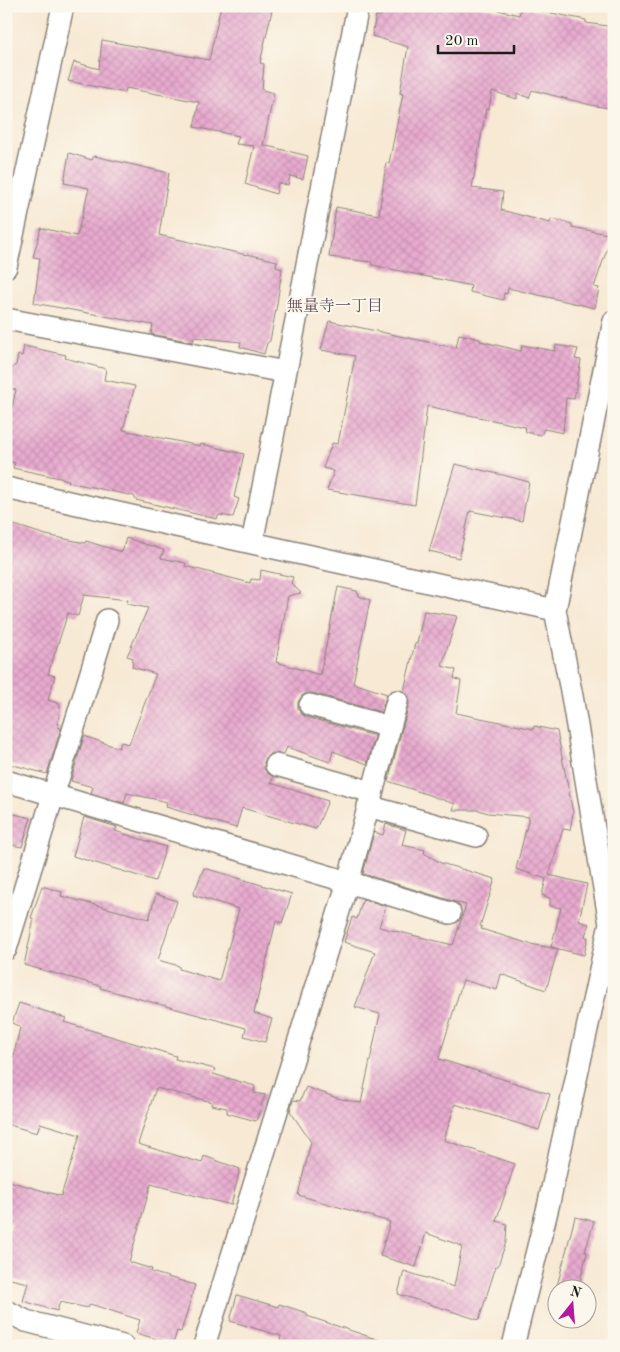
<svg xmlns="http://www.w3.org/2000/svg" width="620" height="1352" font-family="'Old Standard TT','Noto Serif JP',serif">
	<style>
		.building { fill: url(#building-cross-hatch) }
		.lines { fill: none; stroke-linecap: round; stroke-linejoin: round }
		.minor-casing { stroke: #8a8278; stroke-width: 24 }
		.minor { stroke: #fff; stroke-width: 21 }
		.labels { text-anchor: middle; stroke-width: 4; stroke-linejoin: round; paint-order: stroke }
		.neighbourhood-label { font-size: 16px; fill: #634e5b; stroke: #fbf7ec }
	</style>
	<defs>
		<pattern id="building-cross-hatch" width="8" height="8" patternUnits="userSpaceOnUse" patternTransform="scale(1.25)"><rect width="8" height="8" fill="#e8aacf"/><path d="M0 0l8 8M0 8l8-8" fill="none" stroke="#c692b1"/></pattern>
	</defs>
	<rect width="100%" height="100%" fill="#fbf7ec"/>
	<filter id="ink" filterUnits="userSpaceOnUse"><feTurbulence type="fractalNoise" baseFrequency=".02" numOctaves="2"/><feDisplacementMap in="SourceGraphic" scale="10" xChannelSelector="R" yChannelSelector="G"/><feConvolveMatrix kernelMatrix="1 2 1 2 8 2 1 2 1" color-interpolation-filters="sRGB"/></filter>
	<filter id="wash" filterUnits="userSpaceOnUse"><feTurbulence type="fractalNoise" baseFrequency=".0096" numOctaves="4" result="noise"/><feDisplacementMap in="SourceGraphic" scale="20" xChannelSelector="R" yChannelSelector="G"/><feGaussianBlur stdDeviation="1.12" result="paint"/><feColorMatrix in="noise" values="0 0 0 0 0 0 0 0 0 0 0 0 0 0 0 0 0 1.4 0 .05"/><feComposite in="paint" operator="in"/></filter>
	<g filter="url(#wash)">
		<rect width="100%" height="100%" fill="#f7e9d4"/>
		<g id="blocks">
			<!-- building -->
			<path class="building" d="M221,6H273L260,63L264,64L262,90L274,93L263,145L308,156L303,179L290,176L288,185L278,183L276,194L245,184L254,146L236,144L239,136L194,127L199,102L126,88L125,93L68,81L74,62L99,69L102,40L209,60Z
				M383,6H481L519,15L521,7L586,20V23L614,27V58L610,76L614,77V109L591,105L532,90L529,98L517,93V99L492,91L489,109H486L472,188L503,192L501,210L550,223L551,219L572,224V227L612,235L594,287L599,288L595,308L508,288L507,294L504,293L503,300L470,292L471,286L372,265V262L329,257L336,207L379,215L386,163H389L403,94L400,93L408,47L372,36L376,15L381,16Z
				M69,153L92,160L94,156L169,173L159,235L247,255V254L277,261L276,267L282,269L277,304L270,341L267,343L264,354L240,347L241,342L194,337L193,342L151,334L153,325L34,303L40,258L33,257L41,228L77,236L89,188L64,183Z
				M329,321L456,348L459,334L480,339V341L521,351L522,345L555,351L556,345L578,349L575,359L581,360L574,399L566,398L563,433L544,429L541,435L526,432L525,427L427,406L415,505L327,490L334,471L323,468L332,443L338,444L355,356L321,350Z
				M24,346L66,355L65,358L106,369L104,380L135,386L123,430L200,446L201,444L244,454L234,497L239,499L233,517L219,515L217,519L136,500L134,496L68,482L69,480L13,468L15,463L6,461V433L16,390L7,387L12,368L16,365L18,355L22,356Z
				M455,464L507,476L529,482L522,521L470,511L459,558L429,551Z
				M11,524L46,535L85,543L86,541L122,552L126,538L164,550L161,558L186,563L185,566L250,583L251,579L260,580L261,570L293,577L291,583L301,593L288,596L276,662L320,675L338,587L357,591L359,596L370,600L353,683L387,694L381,712L313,693H306L302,696L298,702V709L301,714L306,717L375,736L367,764L333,751L330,762L287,747L284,754L272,753L267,756L264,762V769L267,773L273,777L271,783L328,801L316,829L242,808L236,828L166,807L167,802L127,793L124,803L91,793L93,787L71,781L84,736L119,748L121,742L129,744L156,674L132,667L133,658L127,656L148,608L127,604L128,600L84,595L78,616L68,613L48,674L55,676L48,700L60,704L58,727L61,728L47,774L6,763V530L10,531Z
				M424,611L457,616L442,666L456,670L454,678L461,681L456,713L534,729V726L557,731L573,813L570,830L563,829L549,875L587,884L579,921L589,924L585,936L588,938L584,955L551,947L561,908L550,906V898L542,895L546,879L516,869L529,817L488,813L479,810H453L455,804L388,781L409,704V697L404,691L415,643L417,644Z
				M6,812L31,818L22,847L6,844Z
				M84,817L117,827L115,831L166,847L155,881L73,856Z
				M386,824L406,830L402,845L425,850L424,853L441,863L495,879L480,926L482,927L481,929L530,944L558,949L546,990L501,974L497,990L463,980L439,1058V1059L550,1094L539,1130L455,1104L444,1140L515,1164L496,1221L507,1224L506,1242L498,1266H496L479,1320L398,1294L404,1271L454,1287L462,1246L426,1233L416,1267L380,1256L390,1222L298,1195L311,1142L290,1111L293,1100L300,1101L306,1087L337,1098L361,1103L380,1014L355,1007L375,952L344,942L352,917L357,919L363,899L386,906L379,927L453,945L466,905L363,874L374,832L383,835Z
				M204,868L292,894L282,923L276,921L254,1013L272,1019L265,1042L244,1036L246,1028L100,988L101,986L24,965L34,919L31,918L42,886L62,892L61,896L149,919L156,894L177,901L158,960L179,966V969L219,981L239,909L193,895Z
				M19,1003L66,1018L64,1022L176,1056L175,1059L215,1069L213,1074L255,1086L254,1093L265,1095L256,1121L227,1113V1108L211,1105L212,1102L156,1088L138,1144L202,1163L204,1156L240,1169L231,1205L151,1184L129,1262L152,1269L151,1272L195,1285L181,1332L177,1331L173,1344L136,1333L140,1320L90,1304L88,1308L60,1302L57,1311L23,1301L28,1283L6,1278V1239L12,1222L6,1221V1180L61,1196L80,1135L40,1123L37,1133L6,1124V1076H9L20,1027L12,1023Z
				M575,1217L594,1221L585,1252H587L578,1290H556Z
				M237,1295L278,1307L279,1304L307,1313V1316L385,1342V1346H298L280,1341L281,1336L230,1321Z"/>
		</g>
	</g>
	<g filter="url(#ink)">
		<use href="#blocks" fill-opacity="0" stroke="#8a8278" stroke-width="1"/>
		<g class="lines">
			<!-- minor casing -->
			<g class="minor-casing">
				<path id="minor" d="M6,267L63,6
					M6,319L285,372
					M6,488L252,543L358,6
					M252,543L555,610
					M397,701L348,882L450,913
					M310,705L390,727
					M276,765L372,792
					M6,781L348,882L204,1346
					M368,806L476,836
					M6,949L107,620
					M6,1311L26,1321L123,1346
					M513,1346L548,1207L610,924L572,696L555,610L614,321"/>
			</g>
			<!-- minor -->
			<use href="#minor" class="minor"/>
		</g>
	</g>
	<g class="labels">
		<!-- neighbourhood labels -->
		<g class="neighbourhood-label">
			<text x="335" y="311">無量寺一丁目</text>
		</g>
	</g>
	<!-- margin -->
	<rect width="620" height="1352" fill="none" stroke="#fbf7ec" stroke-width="25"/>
	<!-- north arrow -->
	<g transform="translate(572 1304) rotate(17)"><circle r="24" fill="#fbf7ec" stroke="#a29f99"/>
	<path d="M0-4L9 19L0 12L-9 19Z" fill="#b5179e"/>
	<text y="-8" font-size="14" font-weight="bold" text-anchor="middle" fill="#1c1c1c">N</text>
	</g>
	<!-- scale -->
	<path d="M438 45v8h76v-8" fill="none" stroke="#1c1c1c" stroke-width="2.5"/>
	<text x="445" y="45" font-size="15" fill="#1c1c1c" stroke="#fbf7ec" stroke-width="4" paint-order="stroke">20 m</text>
</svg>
